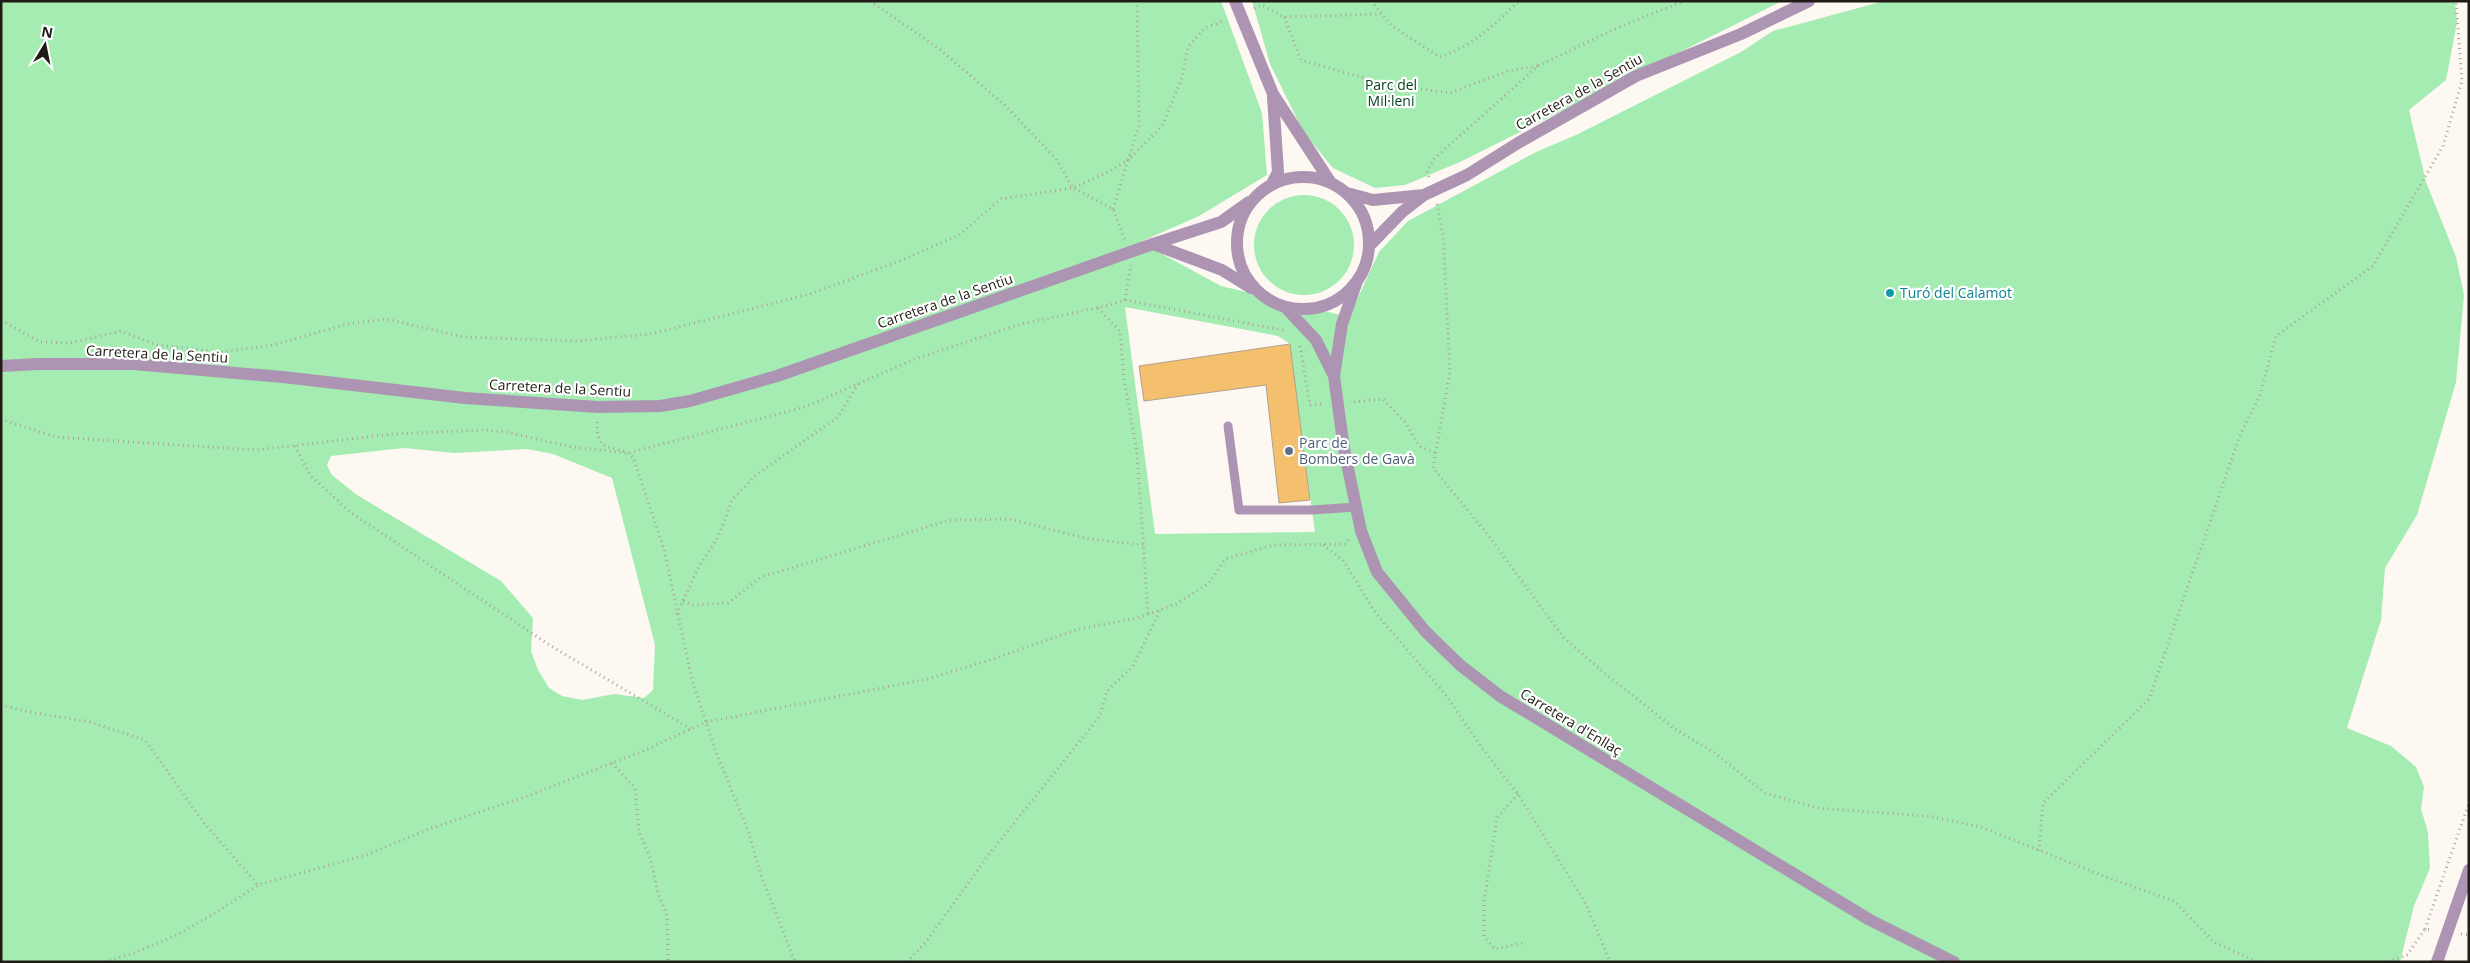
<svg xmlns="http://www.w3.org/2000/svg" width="2470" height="963" font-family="'Open Sans',sans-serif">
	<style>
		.green { fill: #a4ecb2; fill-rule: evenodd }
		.building { fill: #f5c06d; stroke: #aea190 }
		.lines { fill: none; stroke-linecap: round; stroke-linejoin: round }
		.path { stroke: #a9a49d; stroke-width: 3; stroke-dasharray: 1 4; stroke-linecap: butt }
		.service { stroke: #ad94b3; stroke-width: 9 }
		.minor { stroke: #ad94b3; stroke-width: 12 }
		.tertiary { stroke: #ad94b3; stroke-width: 12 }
		.culture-dot { fill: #0f9aa8; stroke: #fff; stroke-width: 2 }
		.service-dot { fill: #5c6f8a; stroke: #fff; stroke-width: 2 }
		.labels { text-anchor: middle; stroke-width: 4.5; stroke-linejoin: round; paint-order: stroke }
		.park-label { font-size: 14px; fill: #003e17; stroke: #fff }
		.street-label { font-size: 14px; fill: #201c15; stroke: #fff }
		.culture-label { font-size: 14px; fill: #0d838f; stroke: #fff; text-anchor: start }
		.service-label { font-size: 14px; fill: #4e5e75; stroke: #fff; text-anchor: start }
	</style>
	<rect width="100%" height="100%" fill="#fdf8f1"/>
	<!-- green -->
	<path class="green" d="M1,1H1221L1262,113L1267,175L1199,216L1140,242L1221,286L1349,317L1379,252L1408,221L1536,152L1576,135L1741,52L1773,31L1884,1H2455L2457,22L2446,80L2409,110L2426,182L2456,257L2464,295L2456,382L2417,515L2385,568L2381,620L2347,728L2391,746L2416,767L2424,787L2421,809L2428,832L2430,868L2414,906L2400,962H1ZM1125,307L1278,336L1289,343L1315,532L1155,534ZM404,448L455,453L527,449L553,454L612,478L655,645L653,690L644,698L614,694L582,700L562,696L549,688L538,670L531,651L533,618L501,581L357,495L332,475L327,465L331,456Z
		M1252,1H1782L1460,162L1405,185L1375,188L1333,168L1304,133L1270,64Z
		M1254 245a50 50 0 1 1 100 0a50 50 0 1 1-100 0Z"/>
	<!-- building -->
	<path class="building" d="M1290,344L1310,500L1279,503L1266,385L1144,401L1139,366Z"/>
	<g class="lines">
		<!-- path -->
		<path class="path" d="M870,1L937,47L1006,106L1056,159L1073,188L1113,209L1125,240
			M1371,1L1392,26L1440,57C1474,45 1493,26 1519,1
			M1254,8L1262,5L1284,17L1381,14
			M1284,17L1301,60L1389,85L1450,93L1508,71L1538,66
			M1429,177L1427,171L1434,159L1538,66L1617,28L1684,1
			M1437,204L1443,235L1450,372L1433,468L1484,530L1564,638L1607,675L1675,729L1715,753L1765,793L1817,808L1927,816L1981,827L2106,877L2174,901L2214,942L2257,962
			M1113,209L1128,160L1162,126L1182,78L1188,47L1205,28L1223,21
			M1125,300L1131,265
			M1125,300L1287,331
			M1098,308L1120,331L1124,379L1137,452L1148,614
			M1,324L6,323L40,342L70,343L121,331L157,345L221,352L274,345L347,324L387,319L463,337L577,341L650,334L810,294L902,260L959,235L1001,199L1073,188L1110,171L1128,160L1139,126L1137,1
			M1300,346L1310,405L1322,404
			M1354,402L1383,399L1405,422L1419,446L1435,453
			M1,419L56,437L256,450L393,434L484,430L506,432L572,447L628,453L805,407L915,359L1017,325L1110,305L1125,300
			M597,422C597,457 612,441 633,457L664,549L692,680L717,755L748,830L761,875L795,962
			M295,446L310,475L350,512L551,646L691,729
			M1323,545L1343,560L1375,612L1445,694L1482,748L1518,794L1586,904L1610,962
			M683,602L693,605L728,603L761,577L950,520L1010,519L1089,539L1145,545
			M677,614L698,568L718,537L732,500L756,475L838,417L858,384
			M1,705L29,712L90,722L145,740L204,823L258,885
			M612,763L635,788L639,832L650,858L658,893L667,915L668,962
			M1518,794L1497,818L1484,902V937L1495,949L1523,943
			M2039,851L2043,803L2149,699L2240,435L2260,395L2276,336L2373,266L2443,146L2462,81L2456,1
			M2425,929L2469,803
			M2461,934L2469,935
			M105,962L134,953L177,935L217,912L258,885L366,855L429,829L530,795L643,751L706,722L928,679L987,661L1079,629L1137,618L1176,604L1209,583L1225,559L1274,545L1346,544L1349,539
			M907,962L926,942L990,853L1100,716L1107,691L1134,665L1160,610
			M2388,962L2407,955L2425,929L2432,930"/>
		<!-- service -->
		<path class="service" d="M1228,426L1239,510H1312L1356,507"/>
		<!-- minor -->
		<path class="minor" d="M1,366L38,364H133L283,377L465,398L598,407L660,406L690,401L777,376L1153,244
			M2437,962L2469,870"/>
		<!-- tertiary -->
		<path class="tertiary" d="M1235,1L1273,94L1331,183
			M1237 243a66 66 0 1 1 132 0a66 66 0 1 1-132 0Z
			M1272,184L1278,172L1273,97
			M1347,193L1373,200L1424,195
			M1153,244L1222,270L1251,288
			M1153,244L1221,222L1249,202
			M1370,245L1402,212L1424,195L1467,175L1518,143L1636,76L1741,34L1809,1
			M1356,284L1342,324L1334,376L1344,449L1361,531L1377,572L1425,631L1460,665L1500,696L1870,920L1954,962
			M1285,307L1316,340L1334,376"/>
	</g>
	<!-- markers -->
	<circle class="culture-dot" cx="1890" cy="293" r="5"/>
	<circle class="service-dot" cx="1289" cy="451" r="5"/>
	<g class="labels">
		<!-- park labels -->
		<g class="park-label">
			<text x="1391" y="90">Parc del<tspan x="1391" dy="16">Mil·leni</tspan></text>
		</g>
		<!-- street labels -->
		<g class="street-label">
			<text transform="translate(1579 92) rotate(-29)" y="5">Carretera de la Sentiu</text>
			<text transform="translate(945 301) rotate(-19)" y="5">Carretera de la Sentiu</text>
			<text transform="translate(157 354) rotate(3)" y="5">Carretera de la Sentiu</text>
			<text transform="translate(560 388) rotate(3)" y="5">Carretera de la Sentiu</text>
			<text transform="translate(1571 722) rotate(31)" y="5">Carretera d'Enllaç</text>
		</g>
		<!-- culture labels -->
		<g class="culture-label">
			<text x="1900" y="298">Turó del Calamot</text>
		</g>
		<!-- service labels -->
		<g class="service-label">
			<text x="1299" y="448">Parc de<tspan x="1299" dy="16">Bombers de Gavà</tspan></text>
		</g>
	</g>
	<!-- border -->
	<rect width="2470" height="963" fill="none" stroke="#201c15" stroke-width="5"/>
	<!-- north arrow -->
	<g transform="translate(45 45) rotate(10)" stroke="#ffffff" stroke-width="4" paint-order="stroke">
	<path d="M0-4L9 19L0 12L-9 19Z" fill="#201c15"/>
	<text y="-8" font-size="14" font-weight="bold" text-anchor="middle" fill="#201c15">N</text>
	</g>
</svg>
